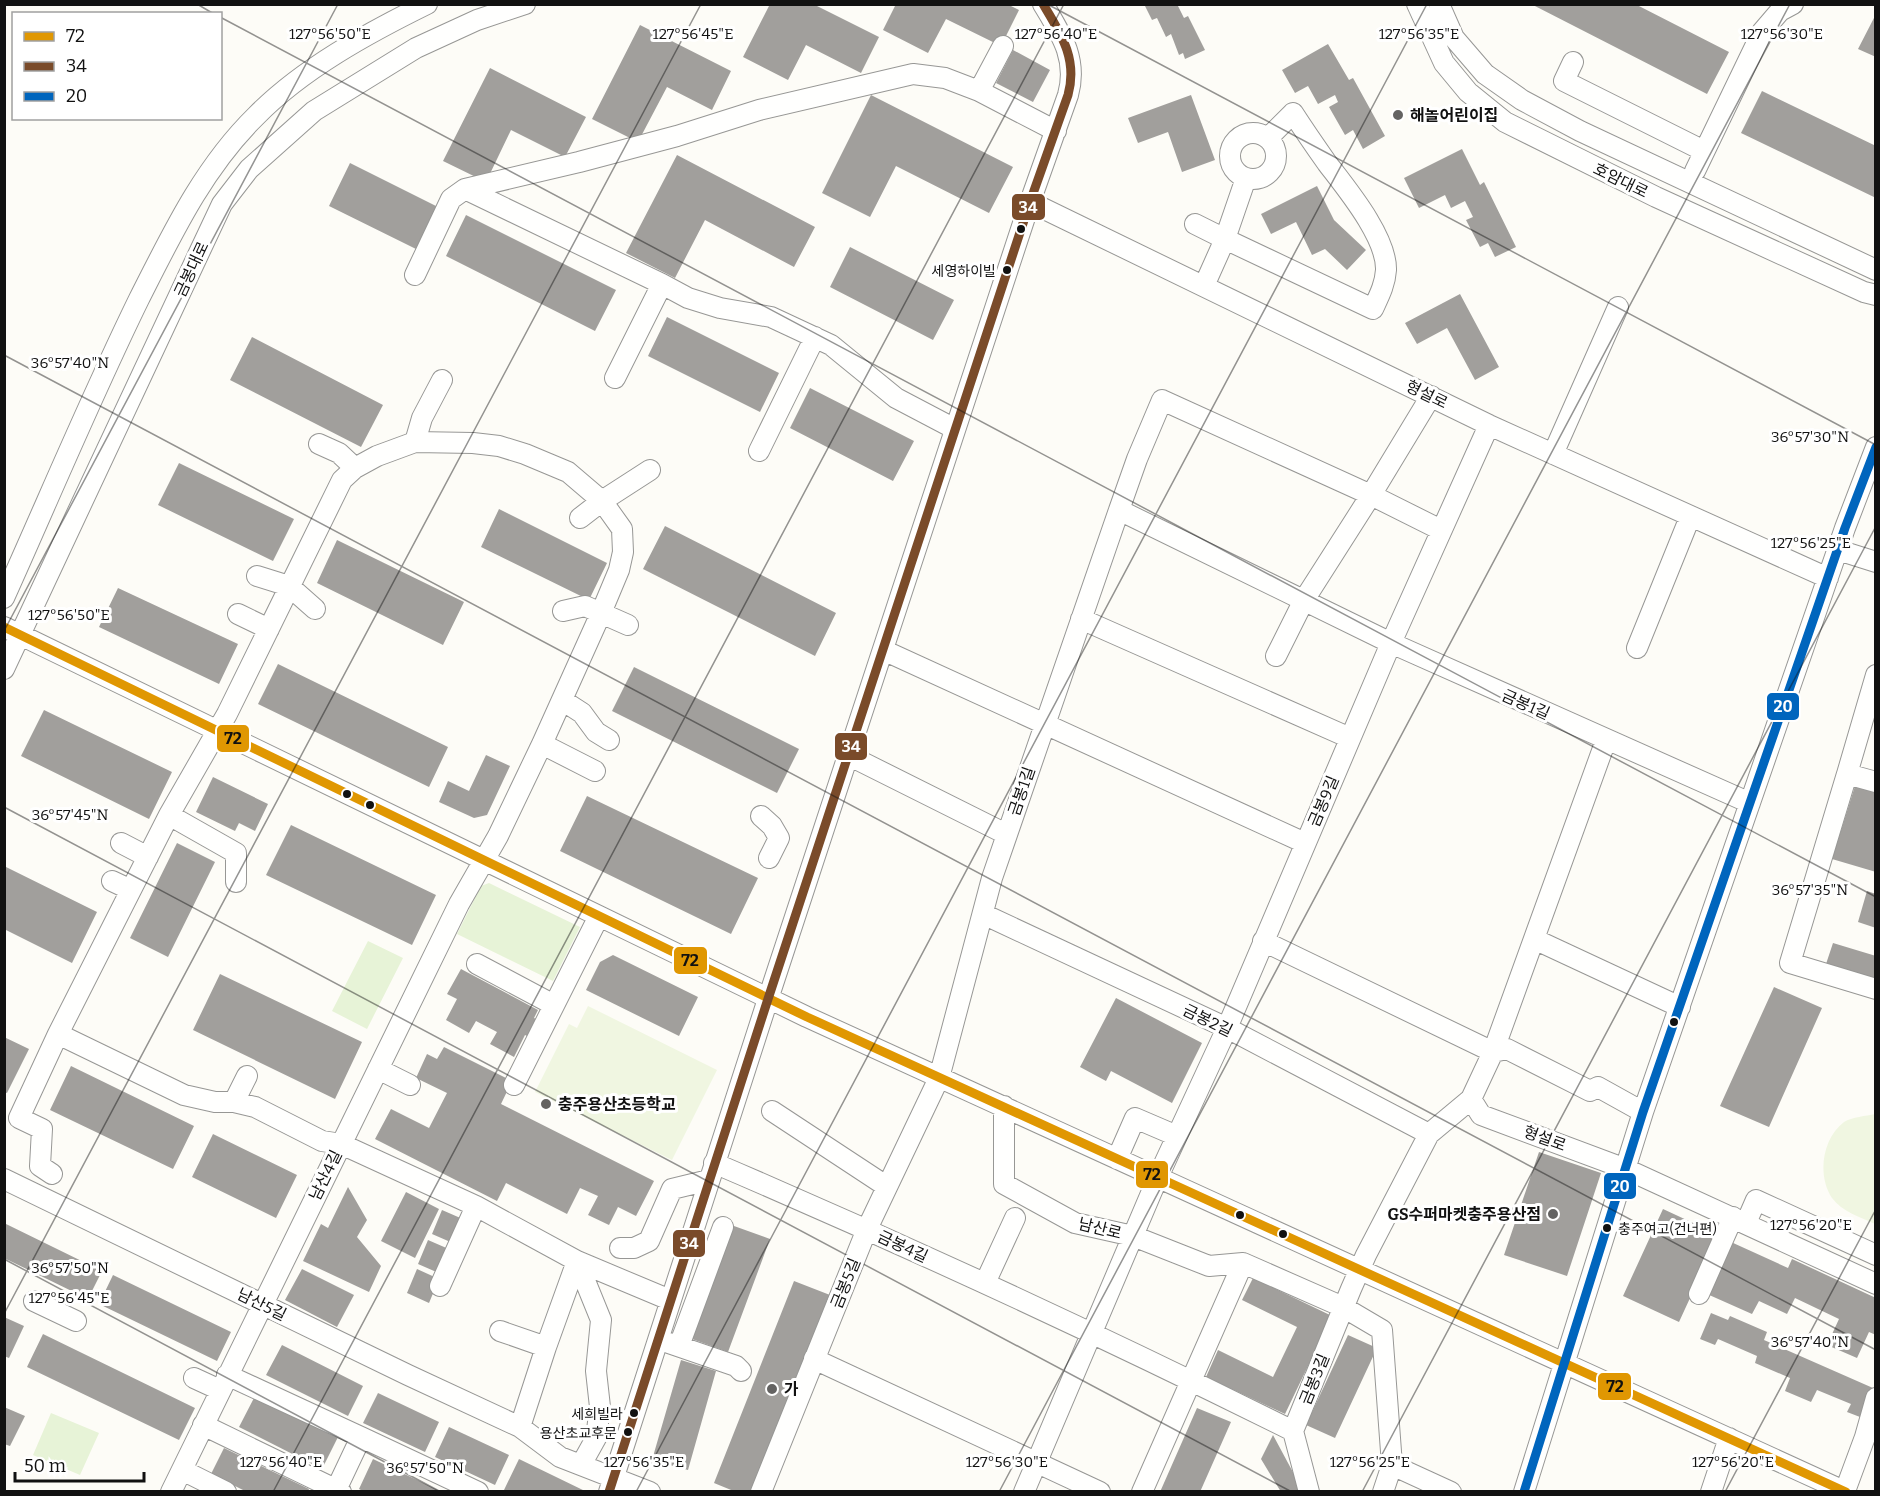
<svg xmlns="http://www.w3.org/2000/svg" width="1880" height="1496" font-family="Bitter,'Noto Sans KR',serif">
	<style>
		.green { fill: #e7f3d7 }
		.pitch { fill: #f0f6e1 }
		.building { fill: #a19f9c }
		.lines { fill: none; stroke-linecap: round; stroke-linejoin: round }
		.minor-casing { stroke: #979795; stroke-width: 22 }
		.minor { stroke: #fffffe; stroke-width: 20 }
		.bus-1-casing { stroke: #fff; stroke-width: 14 }
		.bus-2-casing { stroke: #fff; stroke-width: 14 }
		.bus-3-casing { stroke: #fff; stroke-width: 14 }
		.bus-1 { stroke: #e09702; stroke-width: 9 }
		.bus-2 { stroke: #7a4b2a; stroke-width: 9 }
		.bus-3 { stroke: #0065bd; stroke-width: 9 }
		.ticks { fill: none; stroke: #111; stroke-width: 1.5; stroke-opacity: 0.45 }
		.poi-dot { fill: #646362; stroke: #fff; stroke-width: 2 }
		.bus-dot { fill: #111; stroke: #fff; stroke-width: 2 }
		.labels { text-anchor: middle; stroke-width: 6; stroke-linejoin: round; paint-order: stroke }
		.bus-label { font-size: 14px; fill: #111; stroke: #fff; text-anchor: end }
		.poi-label { font-size: 16px; font-weight: bold; fill: #111; stroke: #fff; text-anchor: start }
		.street-label { font-size: 16px; fill: #111; stroke: #fff }
		.ticks-label { font-size: 15px; text-anchor: middle; fill: #111; stroke: #fff; stroke-width: 6; stroke-linejoin: round; paint-order: stroke }
		.line-badge { stroke: #fff; stroke-width: 2 }
		.badge-label { font-size: 16px; text-anchor: middle; font-weight: bold; fill: #fff }
		.pale-badge-label { font-size: 16px; text-anchor: middle; font-weight: bold; fill: #111 }
	</style>
	<rect width="100%" height="100%" fill="#fdfcf7"/>
	<!-- green -->
	<path class="green" d="M489,883L580,927L553,981L457,934L481,886Z
		M368,941L403,958L367,1029L332,1011Z
		M51,1413L99,1433L80,1475L33,1455Z"/>
	<!-- pitch -->
	<path class="pitch" d="M588,1006L717,1070L672,1160L535,1092L569,1024L577,1028Z
		M1875,1114H1876L1875,1224C1861,1217 1842,1212 1832,1198C1817,1175 1822,1139 1844,1122C1852,1117 1866,1116 1875,1114Z"/>
	<!-- building -->
	<path class="building" d="M770,4H813L879,37L861,73L806,45L788,80L743,57Z
		M896,4H1007L1019,10L1001,46L946,19L928,53L883,30Z
		M1144,4H1177L1184,18L1188,16L1205,50L1185,59L1183,53L1179,55L1171,34L1166,37L1157,18L1152,20Z
		M1531,4H1635L1729,52L1707,94Z
		M1876,14V57L1858,49Z
		M640,25L731,71L712,110L667,87L638,142L592,119Z
		M1328,44L1349,80L1353,78L1385,136L1363,149L1353,130L1345,135L1329,107L1338,102L1335,95L1318,104L1308,86L1295,93L1282,70Z
		M1013,50L1050,70L1033,102L996,83Z
		M490,68L586,117L565,157L511,130L486,182L443,161Z
		M1762,91L1876,146V198L1741,133Z
		M871,95L1013,167L989,213L896,166L870,217L822,193Z
		M1191,95L1215,160L1182,172L1168,132L1138,143L1128,118Z
		M1462,149L1480,185L1484,182L1516,247L1495,257L1488,243L1480,247L1466,220L1473,217L1465,201L1451,208L1445,195L1419,208L1404,178Z
		M677,155L815,227L794,267L705,220L675,278L626,253Z
		M350,163L438,207L416,249L329,206Z
		M1317,186L1334,220L1366,250L1347,270L1325,249L1312,255L1296,222L1271,234L1261,214Z
		M466,215L616,290L595,331L446,256Z
		M850,247L954,300L933,340L830,287Z
		M1460,294L1499,367L1475,380L1447,328L1417,344L1405,323Z
		M667,317L779,373L760,412L648,356Z
		M252,337L383,405L361,447L230,380Z
		M810,388L914,441L893,481L790,428Z
		M179,463L294,519L273,561L158,505Z
		M499,509L607,563L589,600L481,547Z
		M665,526L836,613L815,656L643,569Z
		M337,540L464,602L443,645L317,583Z
		M118,588L238,644L219,684L99,627Z
		M278,664L448,747L429,787L258,704Z
		M634,667L799,749L777,793L612,711Z
		M44,710L172,772L149,819L21,756Z
		M486,755L510,766L487,815L474,818L439,802L448,781L469,791Z
		M213,777L268,804L255,831L239,823L235,831L196,812Z
		M1855,786L1876,792V872L1832,859Z
		M587,796L758,878L731,934L560,851Z
		M291,825L436,895L412,945L266,875Z
		M177,843L215,862L168,957L130,938Z
		M4,866L97,912L72,963L4,929Z
		M1867,891L1876,894V928L1858,922Z
		M1833,943L1876,956V979L1826,964Z
		M613,955L698,997L679,1036L586,990L600,962Z
		M461,969L538,1010L534,1018L544,1023L535,1040L525,1035L514,1057L490,1044L497,1032L476,1021L469,1033L446,1020L457,999L447,994Z
		M220,974L362,1042L335,1099L193,1030Z
		M1774,987L1822,1008L1769,1127L1720,1106Z
		M1116,998L1202,1043L1172,1103L1111,1071L1106,1081L1080,1067Z
		M4,1037L29,1049L7,1093L4,1092Z
		M444,1047L512,1081L501,1104L654,1181L636,1216L618,1207L609,1225L588,1215L598,1196L580,1188L567,1214L506,1183L497,1201L375,1139L391,1109L429,1128L447,1093L416,1078L427,1054L437,1059Z
		M71,1066L194,1126L173,1169L50,1110Z
		M213,1134L297,1175L276,1218L192,1177Z
		M1539,1152L1601,1173L1567,1276L1504,1255Z
		M348,1187L367,1220L357,1237L381,1266L369,1292L303,1261L321,1224L328,1228Z
		M406,1192L439,1209L415,1258L381,1241Z
		M1663,1209L1719,1235L1679,1322L1623,1296Z
		M442,1210L465,1220L455,1244L432,1234Z
		M4,1223L102,1271L88,1299L4,1258Z
		M734,1226L770,1239L728,1352L692,1339Z
		M428,1240L451,1250L441,1274L418,1264Z
		M1731,1242L1788,1268L1792,1259L1876,1298V1335L1869,1332L1857,1358L1827,1345L1839,1319L1795,1298L1787,1314L1759,1301L1752,1314L1707,1294Z
		M302,1269L354,1295L337,1327L285,1300Z
		M417,1269L439,1279L429,1303L407,1293Z
		M113,1275L231,1332L217,1361L99,1304Z
		M1253,1278L1332,1316L1285,1414L1206,1377L1218,1350L1273,1377L1297,1327L1242,1300Z
		M794,1281L830,1295L753,1492H736L714,1483Z
		M1711,1313L1728,1320L1730,1316L1767,1332L1764,1340L1873,1388L1860,1417L1847,1412L1851,1404L1817,1390L1811,1402L1785,1391L1790,1378L1755,1363L1757,1356L1718,1339L1715,1345L1700,1339Z
		M4,1317L24,1326L9,1358L4,1356Z
		M43,1334L195,1408L179,1440L27,1367Z
		M1348,1335L1377,1348L1335,1438L1306,1425Z
		M282,1345L363,1386L348,1416L266,1375Z
		M681,1360L716,1371L688,1470L652,1460Z
		M378,1393L439,1422L425,1452L363,1423Z
		M255,1396L338,1437L322,1469L239,1427Z
		M4,1407L25,1416L10,1446L4,1444Z
		M1197,1408L1231,1422L1200,1492H1160Z
		M449,1427L509,1455L495,1485L435,1457Z
		M1273,1435L1302,1489L1295,1492H1281L1261,1459Z
		M224,1448L309,1489L308,1492H247L211,1474Z
		M373,1459L442,1492H365L359,1489Z
		M519,1459L587,1492L504,1490Z"/>
	<g class="lines">
		<!-- minor casing -->
		<g class="minor-casing">
			<path id="minor" d="M1417,4L1444,63L1468,92L1505,122L1656,197L1864,292L1876,295
				M1439,4L1454,38L1485,74L1522,100L1580,131L1876,270
				M1003,46L979,91L1056,131
				M1573,62L1564,81L1704,151
				M1230 156a23 23 0 1 1 46 0a23 23 0 1 1-46 0Z
				M1695,171L1762,32L1780,11L1793,4
				M465,189L662,284L615,378
				M1030,202L1489,425L1828,578
				M1195,224L1225,239L1246,178
				M415,275L451,199L465,189L579,162L677,136L759,110L913,74L945,78L979,91
				M662,284L688,298L720,308L771,317L831,345L896,398L955,429
				M1204,286L1225,239L1373,309C1379,296 1385,285 1386,270C1387,237 1346,188 1327,163C1315,146 1304,130 1293,113L1268,138
				M415,442L422,418L442,380
				M319,444L339,453L355,468
				M759,451L815,337
				M1553,454L1618,307
				M1119,510L1137,459L1162,400L1371,495L1441,530
				M580,518L602,501L650,470
				M1838,550L1876,562
				M257,576L289,586L315,609
				M4,598C49,498 91,397 139,299C172,234 203,168 256,116C302,69 368,33 427,4
				M563,611L585,606L628,625
				M238,614L269,629
				M1081,619L1350,738
				M4,627L807,1017L1846,1492
				M1637,648L1690,517
				M883,650L1305,843
				M1276,656L1304,600L1371,495L1431,396
				M4,669L198,255L222,204L249,169L314,111L416,48L477,20L525,4
				M1876,675L1847,774L1876,782
				M562,700L582,713L596,732L609,740
				M542,744L595,771
				M848,755L1006,834
				M1847,774L1790,963L1876,989
				M761,816L772,826L779,838L769,858
				M121,843L148,857
				M112,881L131,890
				M983,914L1227,1028L1429,1134
				M1534,939L1680,1007
				M1263,941L1493,1052L1507,1049L1590,1091L1598,1087L1643,1112
				M477,964L554,1005
				M58,1034L184,1095L215,1102H234L255,1107L322,1141L341,1144L476,1206L577,1261L670,1300
				M378,1069L410,1085
				M514,1085L599,916
				M1471,1099L1481,1115L1626,1169L1876,1284
				M234,1102L247,1076
				M1004,1106V1184L1075,1223L1133,1236L1209,1266L1243,1263
				M772,1111L886,1186
				M1117,1159L1135,1118L1177,1136
				M714,1163C910,1247 1102,1336 1293,1431
				M52,1174L40,1166L42,1129L19,1118L58,1034L169,815
				M4,1179L408,1375L520,1427L560,1457L650,1492
				M1746,1223L1756,1200L1876,1255
				M620,1248H634L649,1241L672,1189L709,1180
				M577,1261L601,1320L596,1371L600,1407L596,1438L581,1465
				M985,1283L1015,1218
				M440,1286L476,1206
				M1699,1294L1733,1217
				M34,1301L76,1321
				M500,1331L546,1347
				M669,1343L736,1366L741,1371
				M679,1346L723,1227
				M814,1359L1100,1492
				M227,1375L361,1437
				M194,1378L220,1390
				M203,1425L341,1492
				M520,1427L546,1347L577,1261
				M182,1470L226,1492
				M1845,1491L1865,1437L1876,1398
				M171,1492L459,904L498,836L542,744L601,613L619,570L623,552L622,529L602,501L568,472L525,454L499,446L473,443L415,442L377,456L355,468L342,480L227,714L169,815L236,853V882
				M335,1492L361,1437L478,1492
				M609,1492L768,999L1030,202L1068,95C1078,59 1061,34 1043,4
				M761,1492L867,1229L939,1078L992,878L1119,510L1391,643L1750,803
				M1024,1492L1158,1177L1227,1028L1391,643L1489,425
				M1142,1492L1243,1263L1343,1307L1382,1330L1392,1465
				M1309,1492L1293,1431L1351,1289L1366,1255L1429,1134L1471,1099L1493,1052L1606,740
				M1383,1492L1392,1465L1451,1492
				M1524,1492L1643,1112L1845,528L1876,447
				M1711,1492L1729,1438"/>
		</g>
		<!-- minor -->
		<use href="#minor" class="minor"/>
		<!-- bus-1 casing -->
		<g class="bus-1-casing">
			<path id="bus-1" d="M4,627L807,1017L1846,1492"/>
		</g>
		<!-- bus-2 casing -->
		<g class="bus-2-casing">
			<path id="bus-2" d="M609,1492L768,999L1030,202L1068,95C1078,59 1061,34 1043,4"/>
		</g>
		<!-- bus-3 casing -->
		<g class="bus-3-casing">
			<path id="bus-3" d="M1524,1492L1643,1112L1845,528L1876,447"/>
		</g>
		<!-- bus-1 -->
		<use href="#bus-1" class="bus-1"/>
		<!-- bus-2 -->
		<use href="#bus-2" class="bus-2"/>
		<!-- bus-3 -->
		<use href="#bus-3" class="bus-3"/>
	</g>
	<!-- ticks -->
	<path class="ticks" d="M197,4L214,14M1047,4L1876,445M220,17L1876,897M4,355L1876,1350M4,631L338,4M4,807L1292,1492M4,1259L441,1492M4,1314L701,4M273,1492L1064,4M636,1492L1427,4M999,1492L1790,4M1362,1492L1876,526M1725,1492L1876,1209"/>
	<!-- markers -->
	<g class="poi-dot">
		<circle cx="1398" cy="115" r="6"/>
		<circle cx="546" cy="1104" r="6"/>
		<circle cx="1553" cy="1214" r="6"/>
		<circle cx="772" cy="1389" r="6"/>
	</g>
	<g class="bus-dot">
		<circle cx="1021" cy="229" r="5"/>
		<circle cx="1007" cy="270" r="5"/>
		<circle cx="347" cy="794" r="5"/>
		<circle cx="370" cy="805" r="5"/>
		<circle cx="1674" cy="1022" r="5"/>
		<circle cx="1240" cy="1215" r="5"/>
		<circle cx="1607" cy="1228" r="5"/>
		<circle cx="1283" cy="1234" r="5"/>
		<circle cx="634" cy="1413" r="5"/>
		<circle cx="628" cy="1432" r="5"/>
	</g>
	<g class="labels">
		<!-- bus labels -->
		<g class="bus-label">
			<text x="996" y="276">세영하이빌</text>
			<text x="1618" y="1234" text-anchor="start">충주여고(건너편)</text>
			<text x="623" y="1419">세희빌라</text>
			<text x="617" y="1438">용산초교후문</text>
		</g>
		<!-- poi labels -->
		<g class="poi-label">
			<text x="1410" y="121">해놀어린이집</text>
			<text x="558" y="1110">충주용산초등학교</text>
			<text x="1541" y="1220" text-anchor="end">GS수퍼마켓충주용산점</text>
			<text x="784" y="1395">가</text>
		</g>
		<!-- street labels -->
		<g class="street-label">
			<text transform="translate(1621 180) rotate(26)" y="6">호암대로</text>
			<text transform="translate(191 269) rotate(-65)" y="6">금봉대로</text>
			<text transform="translate(1427 394) rotate(26)" y="6">형설로</text>
			<text transform="translate(1526 704) rotate(24)" y="6">금봉1길</text>
			<text transform="translate(1021 791) rotate(-71)" y="6">금봉1길</text>
			<text transform="translate(1323 801) rotate(-67)" y="6">금봉9길</text>
			<text transform="translate(1208 1020) rotate(26)" y="6">금봉2길</text>
			<text transform="translate(1545 1138) rotate(20)" y="6">형설로</text>
			<text transform="translate(325 1175) rotate(-64)" y="6">남산4길</text>
			<text transform="translate(1100 1228) rotate(14)" y="6">남산로</text>
			<text transform="translate(903 1246) rotate(25)" y="6">금봉4길</text>
			<text transform="translate(845 1283) rotate(-68)" y="6">금봉5길</text>
			<text transform="translate(262 1304) rotate(26)" y="6">남산5길</text>
			<text transform="translate(1314 1379) rotate(-68)" y="6">금봉3길</text>
		</g>
	</g>
	<g class="ticks-label">
		<text x="330" y="39">127°56'50"E</text>
		<text x="693" y="39">127°56'45"E</text>
		<text x="1056" y="39">127°56'40"E</text>
		<text x="1419" y="39">127°56'35"E</text>
		<text x="1782" y="39">127°56'30"E</text>
		<text x="70" y="368">36°57'40"N</text>
		<text x="1810" y="442">36°57'30"N</text>
		<text x="1811" y="548">127°56'25"E</text>
		<text x="69" y="620">127°56'50"E</text>
		<text x="70" y="820">36°57'45"N</text>
		<text x="1810" y="895">36°57'35"N</text>
		<text x="1811" y="1230">127°56'20"E</text>
		<text x="70" y="1273">36°57'50"N</text>
		<text x="69" y="1303">127°56'45"E</text>
		<text x="1810" y="1347">36°57'40"N</text>
		<text x="281" y="1467">127°56'40"E</text>
		<text x="644" y="1467">127°56'35"E</text>
		<text x="1007" y="1467">127°56'30"E</text>
		<text x="1370" y="1467">127°56'25"E</text>
		<text x="1733" y="1467">127°56'20"E</text>
		<text x="425" y="1473">36°57'50"N</text>
	</g>
	<g class="line-badge">
		<rect x="1011" y="193" width="35" height="28" rx="6" fill="#7a4b2a"/>
		<rect x="1766" y="692" width="34" height="29" rx="6" fill="#0065bd"/>
		<rect x="216" y="724" width="34" height="29" rx="6" fill="#e09702"/>
		<rect x="834" y="732" width="34" height="29" rx="6" fill="#7a4b2a"/>
		<rect x="673" y="946" width="35" height="29" rx="6" fill="#e09702"/>
		<rect x="1135" y="1160" width="34" height="29" rx="6" fill="#e09702"/>
		<rect x="1603" y="1172" width="34" height="28" rx="6" fill="#0065bd"/>
		<rect x="672" y="1229" width="34" height="29" rx="6" fill="#7a4b2a"/>
		<rect x="1597" y="1372" width="35" height="29" rx="6" fill="#e09702"/>
	</g>
	<g class="badge-label">
		<text x="1028" y="213">34</text>
		<text x="1783" y="712">20</text>
		<text x="851" y="752">34</text>
		<text x="1620" y="1192">20</text>
		<text x="689" y="1249">34</text>
	</g>
	<g class="pale-badge-label">
		<text x="233" y="744">72</text>
		<text x="690" y="966">72</text>
		<text x="1152" y="1180">72</text>
		<text x="1615" y="1392">72</text>
	</g>
	<!-- border -->
	<rect width="1880" height="1496" fill="none" stroke="#111111" stroke-width="12"/>
	<!-- legend -->
	<rect x="12" y="12" width="210" height="108" fill="#ffffff" stroke="#a0a0a0" stroke-width="1.5"/>
	<rect x="24" y="32" width="30" height="9" fill="#e09702" stroke="#a0a0a0" stroke-width="1.5"/>
	<text x="66" y="42" font-size="18" fill="#111111">72</text>
	<rect x="24" y="62" width="30" height="9" fill="#7a4b2a" stroke="#a0a0a0" stroke-width="1.5"/>
	<text x="66" y="72" font-size="18" fill="#111111">34</text>
	<rect x="24" y="92" width="30" height="9" fill="#0065bd" stroke="#a0a0a0" stroke-width="1.5"/>
	<text x="66" y="102" font-size="18" fill="#111111">20</text>
	<!-- scale -->
	<path d="M15 1472v9h129v-9" fill="none" stroke="#111111" stroke-width="3"/>
	<text x="24" y="1472" font-size="18" fill="#111111" stroke="#ffffff" stroke-width="4.5" paint-order="stroke">50 m</text>
</svg>
